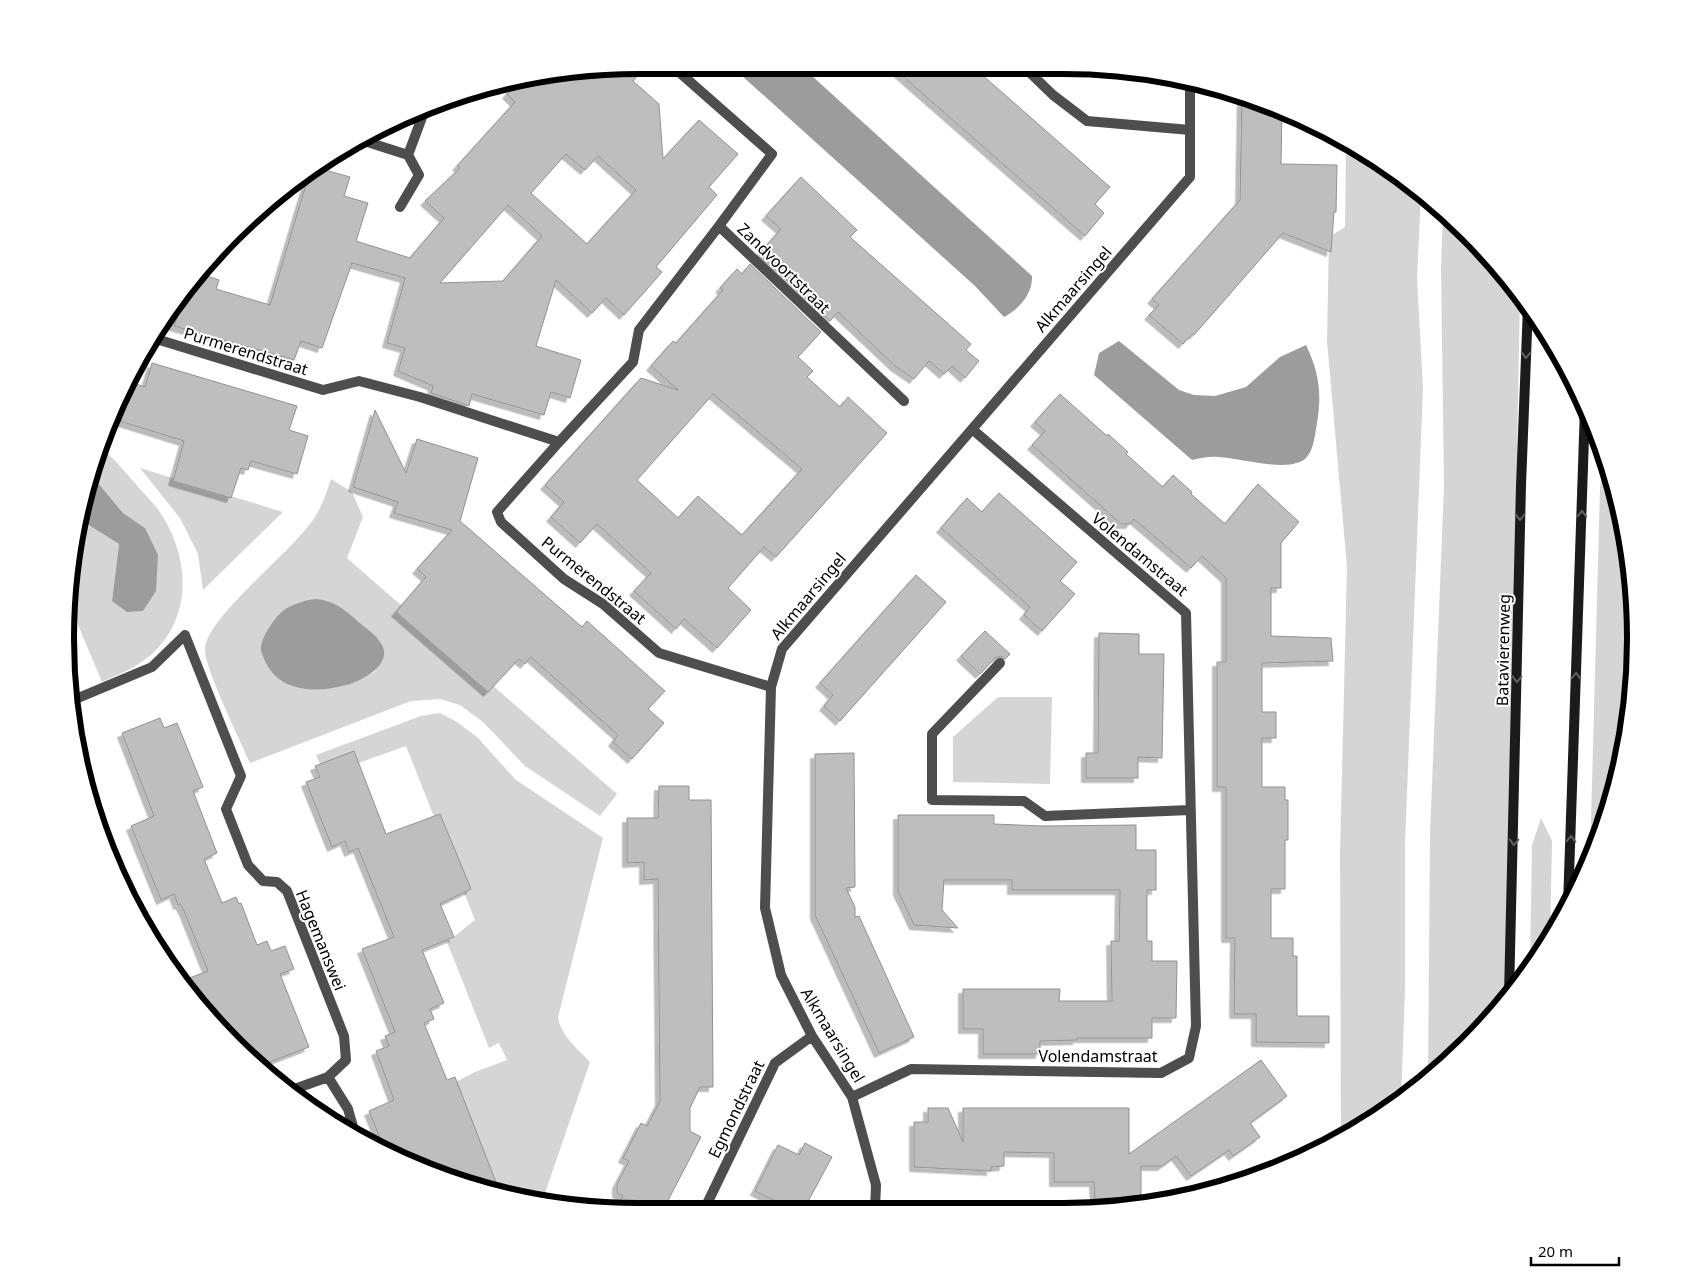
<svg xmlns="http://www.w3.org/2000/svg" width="1701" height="1277" font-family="'Noto Sans',sans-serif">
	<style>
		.green { fill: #d5d5d5; fill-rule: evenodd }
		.water { fill: #9c9c9c }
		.building { fill: #bebebe; stroke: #929292; fill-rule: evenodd; filter: url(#shadow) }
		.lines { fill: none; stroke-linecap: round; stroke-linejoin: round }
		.street { stroke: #4e4e4e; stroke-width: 10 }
		.secondary { stroke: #1b1b1b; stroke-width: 10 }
		.oneway { stroke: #5f5f5f }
		.labels { text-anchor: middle; stroke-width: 4; stroke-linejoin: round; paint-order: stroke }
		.street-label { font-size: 16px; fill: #000; stroke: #fff }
		.rim { fill: none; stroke: #000; stroke-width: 6 }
	</style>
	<defs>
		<filter id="shadow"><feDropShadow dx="-4.5" dy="4.5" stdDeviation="0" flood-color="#0004"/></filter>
	</defs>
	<rect width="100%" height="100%" fill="#fff"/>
	<!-- green -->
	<path class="green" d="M1346,143L1381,162L1421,194L1417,279L1423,388L1405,844V990L1401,1100L1341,1134L1340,854L1347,567L1327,341L1329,237L1345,227Z
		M1443,213L1468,233L1520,293L1519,347L1507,998L1493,1017L1428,1078L1430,834L1444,486L1441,267Z
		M102,449C114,458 124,471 134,482C141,491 150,499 157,508C189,552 195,614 152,654C137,667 120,674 102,682L71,608L76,527L79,519L119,544L112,601L145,528L123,513L93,477Z
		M1604,457C1649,578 1643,740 1590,857L1600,488Z
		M140,468L283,512L203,590L198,554L180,518Z
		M331,479L352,492L363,517L347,558L617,794L600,816L525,766L483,722L460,705L440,699L411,701L250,763C241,742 204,667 205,649C206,616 297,549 316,515C323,504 327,491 331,479ZM377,670C353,686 328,690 300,689Z
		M998,697H1052L1050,784L953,782V737Z
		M440,713L457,722L477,737L516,780L603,838L558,1017C560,1035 578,1049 590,1062L543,1199L489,1188V1181L448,1086L475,1072L507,1060L499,1043L489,1048L447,942L475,920L406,746L325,775L316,755L421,716Z
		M1541,818L1552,841L1550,938L1530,966L1532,845Z"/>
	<!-- water -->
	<path class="water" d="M730,65H800L1032,276C1033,294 1019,309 1004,317L975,286Z
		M1119,341L1179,390L1194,395L1215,396L1246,387L1280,357L1306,345C1319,372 1322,393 1317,423C1315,434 1314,451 1305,459C1287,473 1241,458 1219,457C1210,456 1201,458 1192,460L1094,375L1099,353Z
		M93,477L123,513L145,528L158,555L156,591L143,611L127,612L112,601L119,544L79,519Z
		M316,599C336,601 346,611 361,624C367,629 376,635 380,642C396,663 362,681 346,685C318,693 281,693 266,663C264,658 261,653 261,649C261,637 275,617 284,610C293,604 305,600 316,599Z"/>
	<!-- building -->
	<path class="building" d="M638,65H647L633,81L659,104L663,159L699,120L738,154L709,187L717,195L656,267L662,272L624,315L606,298L592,313L556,280L536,346L581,360L570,398L551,392L544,415L472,394L469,406L431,393L433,386L398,371L405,348L387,343L405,278L352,263L322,348L301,341L294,360L174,326L180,309L173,307L198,273L219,280L216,289L270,305L309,174L318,168L350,177L344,196L368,203L356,241L410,258L444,218L425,201L460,168L457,166L515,102L507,94L518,81ZM566,154L585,170L598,156L636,190L587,244L531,193ZM508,205L542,236L503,281L440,283Z
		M891,66H972L1110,187L1095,204L1104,213L1085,236Z
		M1242,95L1282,109L1281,164L1337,165L1336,212H1334L1331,252L1283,233L1194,335L1192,334L1183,344L1149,315L1159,305L1152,299L1240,200Z
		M801,177L857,230L850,237L971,344L966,350L979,361L965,378L952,366L944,374L929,361L914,379L895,366L838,312L830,321L759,254L781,229L766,216Z
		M750,264L821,332L798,357L813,371L807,377L840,407L848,397L887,433L776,557L764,547L728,588L751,610L717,648L684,619L676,629L634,591L651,573L597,524L580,543L551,517L564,502L545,485L641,378L678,390L651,366L673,341L676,343L723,290L720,288L737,269L742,274ZM713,394L802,469L742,535L698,496L678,518L637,480Z
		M152,363L297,406L289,430L308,436L297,474L251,461L248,470L241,468L231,498L173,481L184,441L113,419L126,381L145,387Z
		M1060,394L1107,436L1108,434L1128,452L1126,454L1163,487L1173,475L1192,492L1191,494L1225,524L1258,484L1299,522L1281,543V588H1271V636L1331,638L1333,661L1262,663V712H1276V738H1262V787H1285V800H1288V840H1285V889H1271V938H1293V956H1297V1016H1329V1043L1256,1042V1014H1234L1235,938H1226V787H1217V662H1226V578L1202,556L1191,568L1134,519L1130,524H1121L1032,445L1045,431L1035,422Z
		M375,410L406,473L417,439L478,458L460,521L582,627L587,621L665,691L648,709L664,723L632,759L613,742L618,735L531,657L525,664L519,659L488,692L396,612L426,577L417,569L452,530L394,513L398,502L353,487Z
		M999,493L1077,562L1060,581L1075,594L1042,631L1024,615L1030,607L941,528L967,498L982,512Z
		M916,575L946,602L840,721L824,706L833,695L820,683Z
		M985,631L1010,654L1005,659L1001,656L995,658L980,674L961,656Z
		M1099,633L1139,634V654H1164L1162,758L1138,757V778H1086V753H1098Z
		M160,718L164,728L177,723L203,787L193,791L217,853L204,859L222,903L236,897L239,904L241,903L257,945L267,941L271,951L285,946L294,969L280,974L309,1047L257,1067L179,982L208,971L184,911L180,904L178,905L174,894L161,900L131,826L154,816L122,733Z
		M354,751L386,834L440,814L471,889L440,904L454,937L422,950L444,1003L430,1009L434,1019L424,1023L447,1080L455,1077L499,1190L454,1181L385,1150L369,1111L394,1100L376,1051L389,1046L385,1036L395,1032L362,949L394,937L358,848L349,852L345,841L332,847L306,782L320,777L315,766Z
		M854,753L855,887L846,888L855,907V917L859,916L914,1037L879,1053L815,915V754Z
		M659,786H689V800H711L713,1087H700L690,1108V1131L701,1137L663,1210L615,1211L623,1196L617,1193V1184L629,1161L623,1158L641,1123L647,1126L660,1101L658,879L644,880V862L627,863V818H658Z
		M898,815H994V824L1042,826L1136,825V850H1156V890H1147V941H1152V961H1177L1176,1018H1152V1038H1077V1040L1040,1041V1054H983V1029H963V989H1060L1059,1001H1112L1111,941H1119L1120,890H1012V880H944L942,910L958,928L914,925L898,891Z
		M1261,1060L1287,1096L1250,1123L1260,1137L1233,1156L1229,1150L1191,1176L1176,1156L1162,1166H1141V1205H1095L1094,1182H1054V1153L1004,1152V1166L991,1167V1171L914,1167V1122H928V1108H948L963,1142V1108H1129V1154Z
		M805,1143L832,1157L804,1209L770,1210L775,1201L755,1191L778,1145L799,1155Z"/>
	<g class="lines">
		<!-- street -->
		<path class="street" d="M671,65L772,154L719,226L904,401
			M1023,66L1053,95L1087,121L1190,130
			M358,139L408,155L424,112
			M400,207L419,175L408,155
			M153,338L323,390L359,381L420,397L559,442L497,512L501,522L564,579L603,604L659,653L771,687
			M559,442L633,362L639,330L719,226
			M1000,663L932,734V800L1024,801L1045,816L1190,810
			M71,701L152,667L185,635L241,776L226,809L248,865L263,881L277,882L287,891L344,1036L346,1060L328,1077L289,1091
			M328,1077L348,1109L356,1137
			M852,1097L911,1069L1161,1073L1189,1058L1196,1026L1186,613L972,429
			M875,1209L876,1185L852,1097L812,1036L781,975L765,908L771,687L782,649L1190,177V81
			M704,1210L775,1063L812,1036"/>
		<!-- secondary -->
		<path class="secondary" d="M1568,905L1585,408
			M1509,995L1521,485L1528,306"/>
	</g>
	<!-- one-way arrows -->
	<defs><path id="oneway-chevron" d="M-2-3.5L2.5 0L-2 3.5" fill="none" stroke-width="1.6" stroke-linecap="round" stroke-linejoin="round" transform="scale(1.25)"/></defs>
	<g class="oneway">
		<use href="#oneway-chevron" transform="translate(1526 355) rotate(92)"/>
		<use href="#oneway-chevron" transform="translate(1582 514) rotate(-88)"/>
		<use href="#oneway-chevron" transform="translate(1520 517) rotate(91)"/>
		<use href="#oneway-chevron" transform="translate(1576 676) rotate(-88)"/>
		<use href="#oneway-chevron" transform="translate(1517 679) rotate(91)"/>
		<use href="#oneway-chevron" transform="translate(1571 839) rotate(-88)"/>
		<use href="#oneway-chevron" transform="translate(1514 842) rotate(92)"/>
	</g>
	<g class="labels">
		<!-- street labels -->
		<g class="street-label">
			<text transform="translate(784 268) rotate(44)" y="6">Zandvoortstraat</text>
			<text transform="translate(1073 289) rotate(-49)" y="6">Alkmaarsingel</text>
			<text transform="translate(246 351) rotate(17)" y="6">Purmerendstraat</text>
			<text transform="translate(1140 554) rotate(40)" y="6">Volendamstraat</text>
			<text transform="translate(594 580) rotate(39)" y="6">Purmerendstraat</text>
			<text transform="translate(808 596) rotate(-50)" y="6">Alkmaarsingel</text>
			<text transform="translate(1503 650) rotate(-89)" y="6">Batavierenweg</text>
			<text transform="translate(321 940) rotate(68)" y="6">Hagemanswei</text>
			<text transform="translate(833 1035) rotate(59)" y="6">Alkmaarsingel</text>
			<text x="1098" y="1062">Volendamstraat</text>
			<text transform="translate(736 1109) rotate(-64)" y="6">Egmondstraat</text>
		</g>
	</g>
	<!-- crop -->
	<path d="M0 0H1701V1277H0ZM638 74H1063A564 564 0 0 1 1627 638V639A564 564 0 0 1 1063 1203H638A564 564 0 0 1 74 639V638A564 564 0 0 1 638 74Z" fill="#fff" fill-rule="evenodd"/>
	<path class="rim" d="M638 74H1063A564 564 0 0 1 1627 638V639A564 564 0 0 1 1063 1203H638A564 564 0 0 1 74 639V638A564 564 0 0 1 638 74Z"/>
	<!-- scale -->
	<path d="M1531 1257v8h88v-8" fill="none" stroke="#000000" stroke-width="2.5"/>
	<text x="1538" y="1257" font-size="15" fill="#000000" stroke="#ffffff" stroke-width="4" paint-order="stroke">20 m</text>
</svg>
